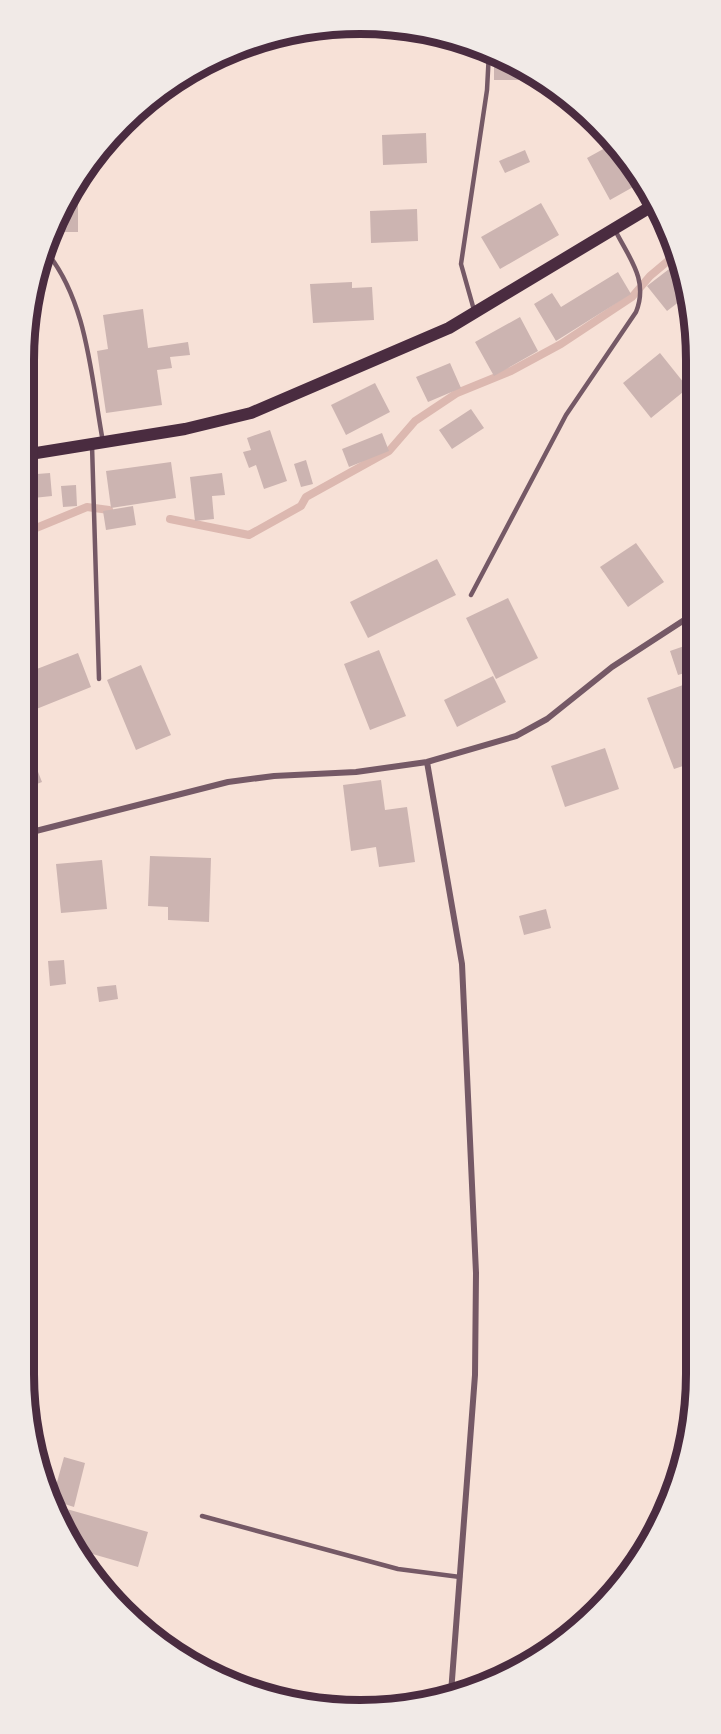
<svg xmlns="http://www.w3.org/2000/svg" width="721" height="1734" font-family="Raleway,sans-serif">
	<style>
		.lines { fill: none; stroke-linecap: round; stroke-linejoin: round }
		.stream { stroke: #dcb8b0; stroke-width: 8 }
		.building { fill: #ccb4b1 }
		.service { stroke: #755966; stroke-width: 4.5 }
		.minor { stroke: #755966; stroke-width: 6 }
		.secondary { stroke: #4a2c40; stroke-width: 12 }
		.rim { fill: none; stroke: #4a2c40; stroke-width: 8 }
	</style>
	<rect width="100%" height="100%" fill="#f7e1d7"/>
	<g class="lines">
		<!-- stream -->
		<path class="stream" d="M170,519L249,535L301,506L306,497L389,451L415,421L457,393L511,371L561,344L632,297L650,276L675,255
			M24,533L87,507L109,510"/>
	</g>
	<!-- building -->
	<path class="building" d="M441,38L468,42L472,44H441Z
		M494,54L515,65L545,80H494Z
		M426,133L427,163L383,165L382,135Z
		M616,142L642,182L610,200L587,158Z
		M525,150L530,162L505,173L499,161Z
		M78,190V232H54Z
		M541,203L559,235L500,269L481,237Z
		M417,209L418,241L371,243L370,211Z
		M673,266L682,278L688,295L667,311L647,286Z
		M618,272L631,294L556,341L534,304L552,293L561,307Z
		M352,282V288L372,287L374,320L313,323L310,284Z
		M143,309L148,348L188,342L190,355L170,357L172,368L157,370L162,405L106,413L97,351L108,349L103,315Z
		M520,317L538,351L494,376L475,342Z
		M660,353L688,388L651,418L623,383Z
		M450,363L461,388L428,402L416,377Z
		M375,383L390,412L346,435L331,405Z
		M471,409L484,428L452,449L439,430Z
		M270,430L287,481L264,489L256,465L249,468L243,452L251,450L247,438Z
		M382,433L389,451L349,467L342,449Z
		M306,460L313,484L301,487L294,464Z
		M171,462L176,498L111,508L106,471Z
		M50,473L52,496L24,499V475Z
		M222,473L225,495L212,496L214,519L195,521L190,477Z
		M76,485L77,506L63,507L61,486Z
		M133,506L136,525L106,530L103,511Z
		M636,543L664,582L628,607L600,567Z
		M437,559L456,595L368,638L350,602Z
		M508,598L538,658L496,679L466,618Z
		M693,643L695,670L678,675L670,651Z
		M379,650L406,716L370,730L344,664Z
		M78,653L91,687L24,714V674Z
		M141,665L171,735L136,750L107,680Z
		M493,676L506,702L457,727L444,700Z
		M683,685L695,718V762L674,769L647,698Z
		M24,736L42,782L24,789Z
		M605,748L619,789L565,807L551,766Z
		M381,780L385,810L407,807L415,862L379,867L376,847L351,851L343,785Z
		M150,856L211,858L209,922L168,920V907L148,906Z
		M102,860L107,909L61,913L56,864Z
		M546,909L551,928L524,935L519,916Z
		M64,960L66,984L50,986L48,961Z
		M116,985L118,999L99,1002L97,987Z
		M64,1457L85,1463L74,1507L52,1500Z
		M56,1506L148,1532L138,1567L82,1551Z"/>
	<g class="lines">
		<!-- service -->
		<path class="service" d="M44,249C88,300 91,378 103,442
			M474,310L461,264L487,90L489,52
			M92,445L99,679
			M471,595L566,415L636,312C649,280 629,258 615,230
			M202,1516L398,1569L460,1577"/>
		<!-- minor -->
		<path class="minor" d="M427,762L462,964L476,1273L475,1375L451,1693
			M24,834L228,782L274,776L356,772L427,762L516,736L547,719L612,667L695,613"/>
		<!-- secondary -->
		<path class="secondary" d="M24,455L185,429L251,413L449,328L657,203"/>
	</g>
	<!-- crop -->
	<path d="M0 0H721V1734H0ZM360 34H360A326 326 0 0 1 686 360V1374A326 326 0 0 1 360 1700H360A326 326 0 0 1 34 1374V360A326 326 0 0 1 360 34Z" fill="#f1eae7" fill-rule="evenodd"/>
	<path class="rim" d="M360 34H360A326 326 0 0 1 686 360V1374A326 326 0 0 1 360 1700H360A326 326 0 0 1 34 1374V360A326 326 0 0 1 360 34Z"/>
</svg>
